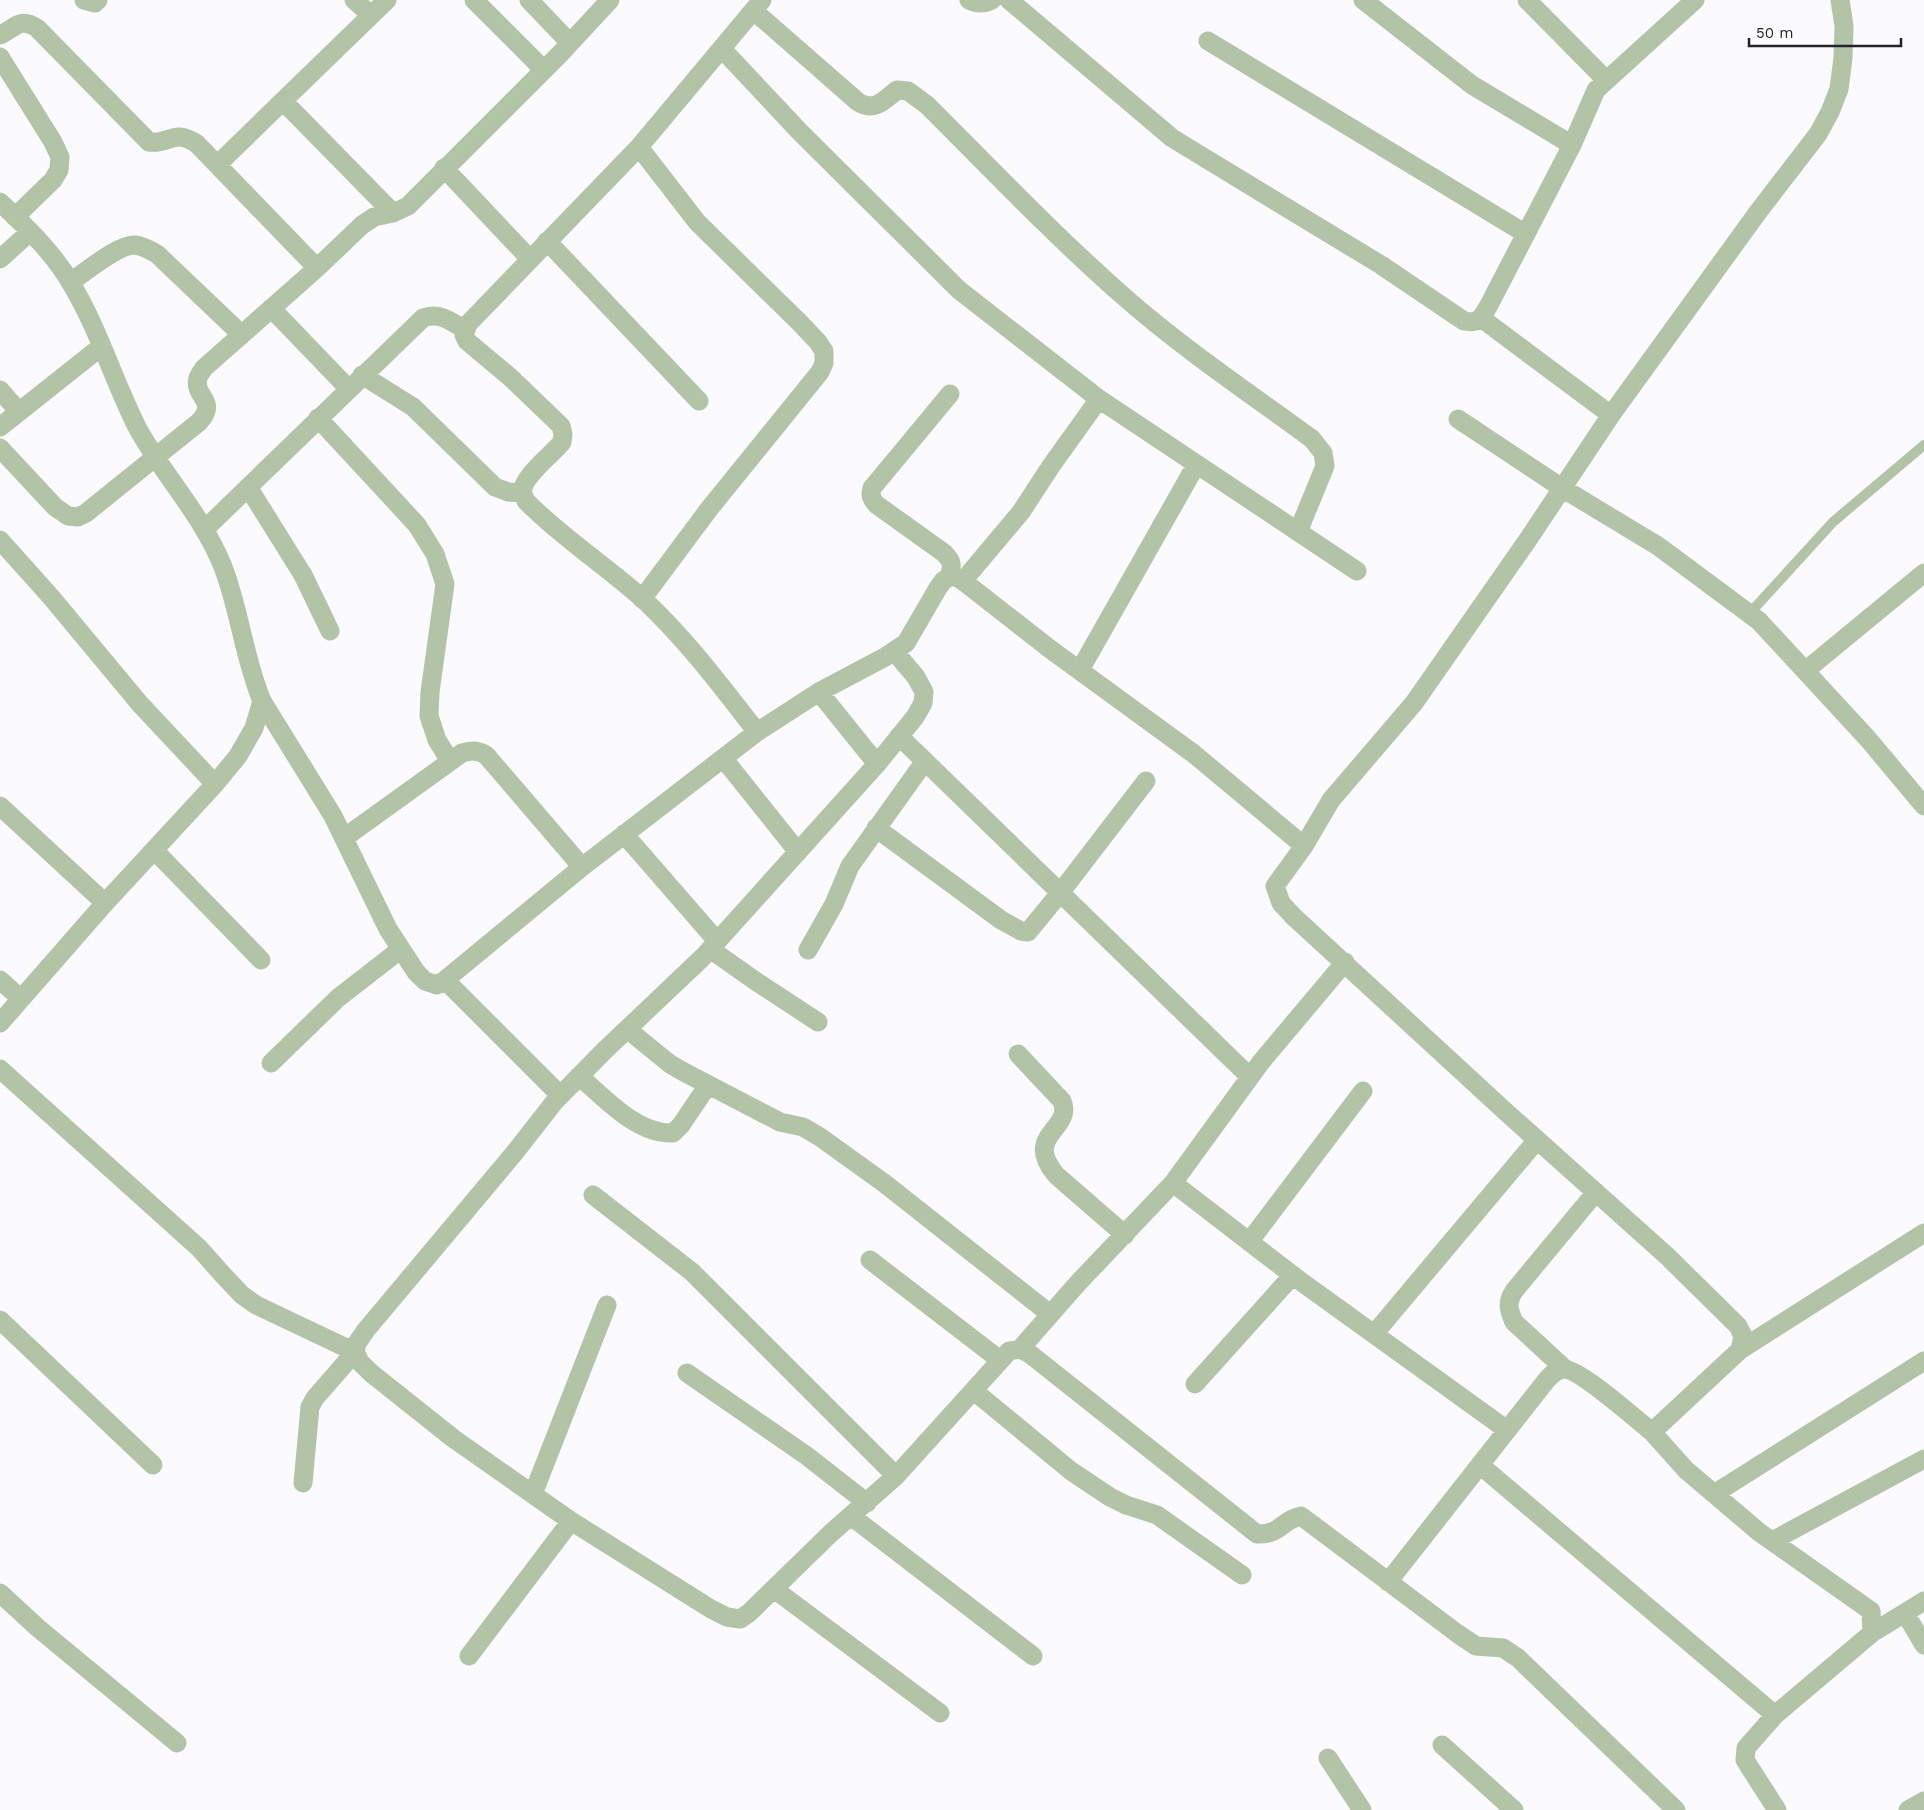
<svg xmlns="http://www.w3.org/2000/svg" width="1924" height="1810" font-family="'Work Sans',sans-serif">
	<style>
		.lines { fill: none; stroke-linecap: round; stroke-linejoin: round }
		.lane { stroke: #b2c3a6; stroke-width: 10 }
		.street { stroke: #b2c3a6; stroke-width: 19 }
	</style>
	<rect width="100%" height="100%" fill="#fbfaff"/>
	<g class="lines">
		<!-- lane -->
		<path class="lane" d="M1749,614L1833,522L1924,445"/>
		<!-- street -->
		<path class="street" d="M84,0L95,3L98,0
			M354,0L371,15
			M474,0L544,70
			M529,0L570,43
			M969,0C977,4 984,4 992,0
			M1009,0L1172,138L1381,265L1464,321C1480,324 1482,317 1489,305L1572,145L1596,90L1695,0
			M1363,0L1472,85L1572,145
			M1527,0L1606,80
			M754,11L858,102C875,112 883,101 897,90L908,91L927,105C991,169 1054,235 1122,295C1182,348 1248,392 1312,439L1323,453L1325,466L1298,532
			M0,35C16,28 19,17 37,28L149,142C170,145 173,128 197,144L317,268
			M1208,41L1526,234
			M722,49L799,131L959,290L1099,399L1357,571
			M0,57L53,142L60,157L59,170L53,180L15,217
			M283,101L393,213
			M639,147L697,222L800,323L818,342L824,351V363L820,372L709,509L642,599
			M217,165L387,0
			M444,168L530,259
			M0,202C26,227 54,253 72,285C99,330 114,382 138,429C164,476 203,516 223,567C240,611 244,658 262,701L333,816L388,929L416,972L425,981L437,985L445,980L582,867L757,732L819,692L885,657L906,643L938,588L943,581L949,577H957L963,581L1050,649L1194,754L1304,846
			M547,241L699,401
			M0,259L30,232
			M71,282C85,272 119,244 135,245C143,246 150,250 157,254L241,334
			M271,308L349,389
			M1481,318L1611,415
			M362,375L413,407L495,487L508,492L523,493
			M0,390L19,412
			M318,418L417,525L435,554L445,584L430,692L429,716L437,740L450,761
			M1458,419L1562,488L1658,546L1759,621L1868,739L1924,806
			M0,427L102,346
			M0,448L55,507L68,516L78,517L86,513L199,422C219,400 193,398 198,378C199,375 202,371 204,368L317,268L362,225L374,217L393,213L408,206L559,55L610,0
			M248,487L303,575L330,631
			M205,529L423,318C439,312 451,321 465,330
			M0,540L51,597L140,704L215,784
			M949,577C953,565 952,561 944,553L877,505C871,499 870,495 872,488L950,394
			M963,581L1021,512L1051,466L1099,399
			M894,651L916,677L924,692L923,703L915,717L877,764L703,957L604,1051L555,1101L516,1151L366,1330L357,1343L355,1352L360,1362L371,1373L454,1439L571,1521L711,1609L727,1617L740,1619L749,1613L831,1533L896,1476L1009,1351L1020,1349L1030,1354L1257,1534C1281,1535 1281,1520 1301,1516L1458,1634L1476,1646L1503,1648L1518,1658L1676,1810
			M1080,670L1196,465
			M1805,671L1924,573
			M819,692L877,764
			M757,732C721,686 686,639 643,599C605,565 561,537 526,501C525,498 523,496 523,493C520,478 553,454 562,442L563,434L561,426L511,378L467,341L464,335L468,324L639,147L762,0
			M899,736L1250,1077
			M723,758L798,852
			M0,806L105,903
			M876,828L1001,920L1021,931L1028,932L1060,893L1146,781
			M624,834L717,941
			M344,838L462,753C471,750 477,750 486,755L582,867
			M155,851L261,960
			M710,949L754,980L818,1022
			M808,950L834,904L850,866L925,761
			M0,980L21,999
			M445,980L560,1095
			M0,1023L105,903L215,784L238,756L254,728L262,701
			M627,1029L670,1064L682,1071L780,1122L803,1127L820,1137L884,1183L1050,1314
			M1018,1054L1062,1101C1074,1130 1022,1134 1056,1175L1125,1235
			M271,1063L338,998L401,949
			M0,1069L199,1248L224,1276L242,1295L256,1305L355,1352L315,1398L310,1407L303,1483
			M579,1076C605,1098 637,1135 673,1133L681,1125L708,1085
			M1173,1183L1303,1283L1507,1430
			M593,1195L692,1272L896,1476
			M1249,1242L1363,1091
			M870,1260L1000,1360
			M0,1320L153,1465
			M1374,1334L1537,1140
			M1020,1349L1078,1283L1173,1183L1261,1062L1345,962
			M1740,1350L1924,1233
			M1565,1369L1514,1322C1508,1309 1507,1302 1514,1291L1596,1192
			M687,1373L807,1456L867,1503
			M1195,1384L1293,1275
			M974,1391L1071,1471L1110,1497L1126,1505L1157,1515L1242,1575
			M1480,1465L1775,1715
			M533,1494L607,1305
			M1714,1494L1924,1361
			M851,1516L1033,1656
			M1772,1541L1924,1459
			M1388,1582L1545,1382C1550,1376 1555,1370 1563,1369C1579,1368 1637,1420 1652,1432
			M774,1589L940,1713
			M0,1593L38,1628L177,1743
			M1905,1613L1924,1645
			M1872,1633L1924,1601
			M469,1656L571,1521
			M1442,1745L1514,1810
			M1328,1758L1362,1810
			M1777,1810L1745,1760L1746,1748L1775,1715L1872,1633L1871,1611L1759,1532L1686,1470L1652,1432L1740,1350L1743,1336L1738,1326L1667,1256L1506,1112L1294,917L1281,903L1275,886L1304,846L1331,800L1414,703L1527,541L1611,415L1758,212L1818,134L1830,112L1839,89L1843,58L1844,26L1840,0
			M1908,1810L1924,1801"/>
	</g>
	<!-- scale -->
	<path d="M1749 38v8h152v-8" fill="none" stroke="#242327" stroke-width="2.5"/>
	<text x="1756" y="38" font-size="15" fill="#242327" stroke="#ffffff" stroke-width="4" paint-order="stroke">50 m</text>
</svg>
